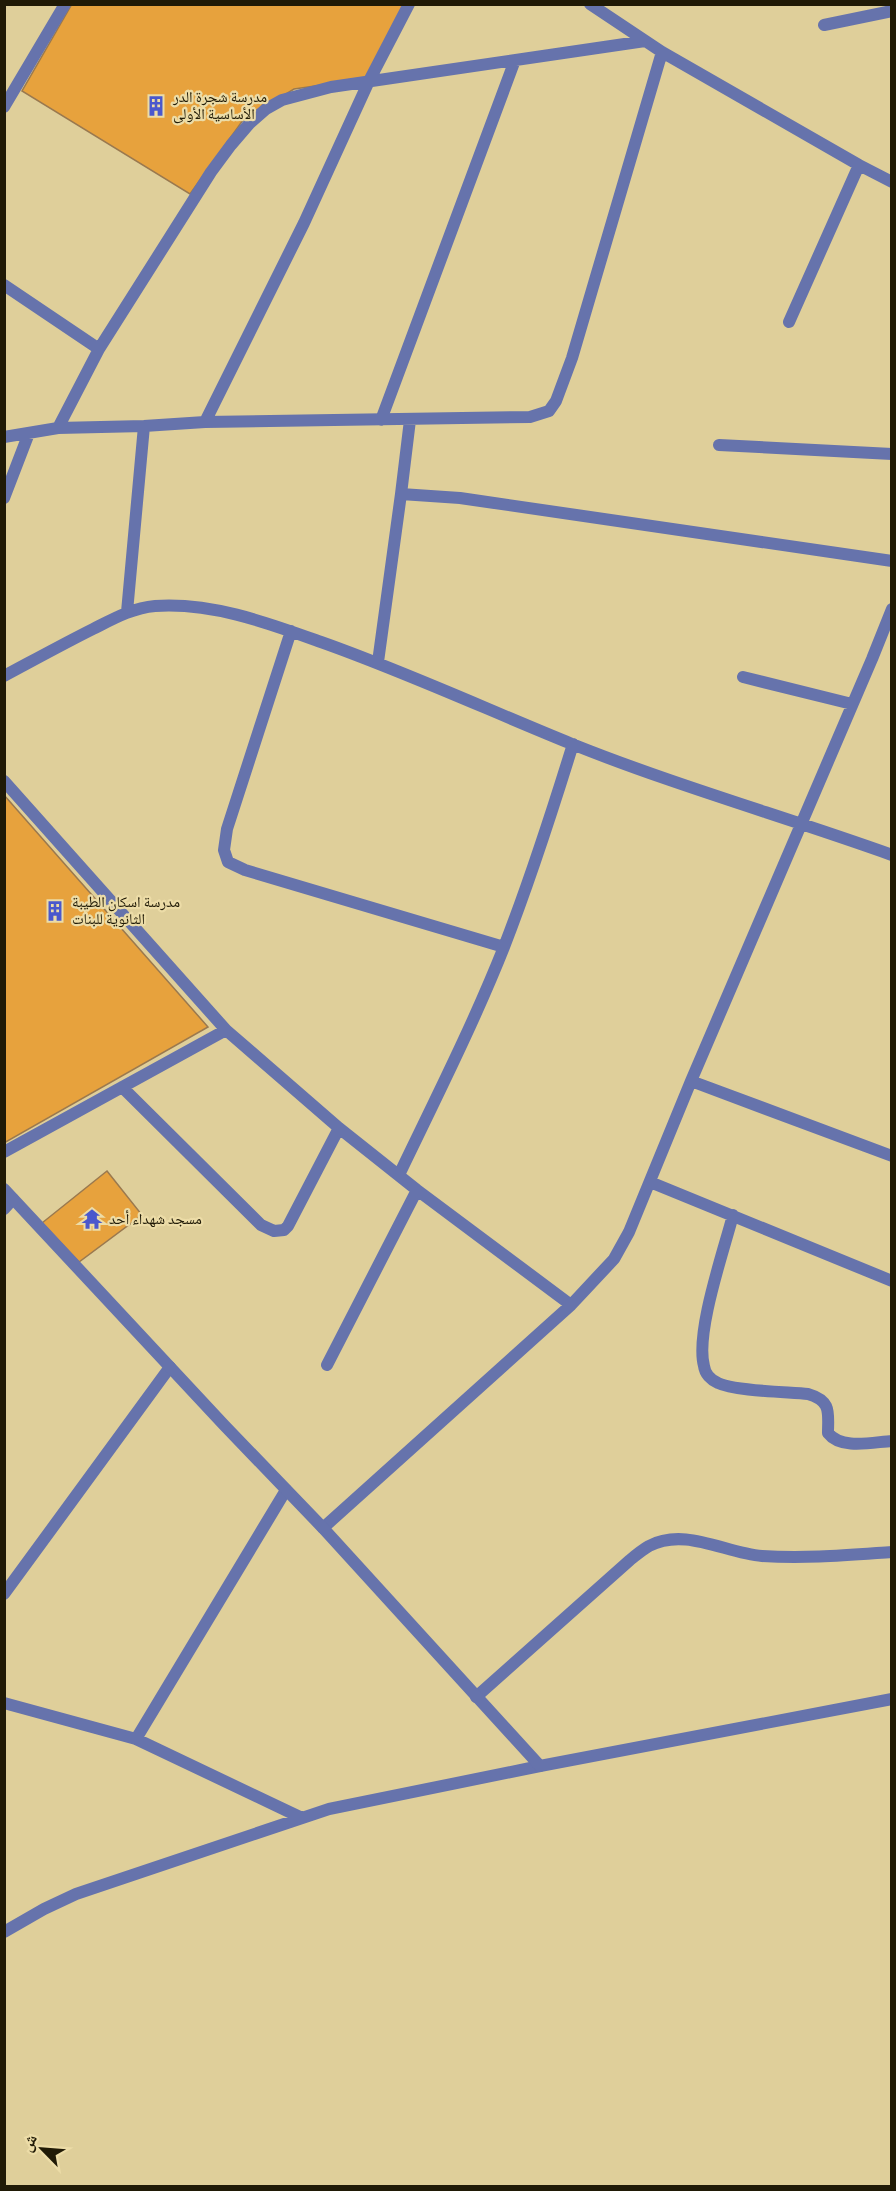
<svg xmlns="http://www.w3.org/2000/svg" width="896" height="2191" font-family="'Source Sans 3','Noto Naskh Arabic',sans-serif">
	<style>
		.building { fill: #e7a23d; stroke: #9a794f; stroke-width: 1.5 }
		.lines { fill: none; stroke-linecap: round; stroke-linejoin: round }
		.minor { stroke: #6673ac; stroke-width: 12 }
		.tertiary { stroke: #6673ac; stroke-width: 12 }
		.labels { text-anchor: middle; stroke-width: 4.5; stroke-linejoin: round; paint-order: stroke }
		.poi-label { font-size: 15px; fill: #201a06; stroke: #ecdca7; text-anchor: start }
	</style>
	<rect width="100%" height="100%" fill="#dfcf9a"/>
	<!-- building -->
	<path class="building" d="M72,4L404,5L365,79L294,89L243,120L190,194L22,91Z
		M4,795L208,1027L4,1143Z
		M107,1171L142,1215L79,1262L42,1223Z"/>
	<g class="lines">
		<!-- minor -->
		<path class="minor" d="M590,4L662,52L859,165L892,182
			M824,25L892,11
			M4,107L65,4
			M4,285L99,349
			M789,322L859,165
			M381,420L515,60
			M205,422L304,223L369,81L409,4
			M58,428L99,349L211,172L231,145L249,124L266,109L282,100L331,87L645,41
			M4,437L58,428L144,426L205,422L530,417L549,411L556,401L572,358L662,52
			M719,445L892,454
			M401,494L410,420
			M4,498L29,433
			M127,612L144,426
			M291,631L227,829L224,850L228,862L245,870L504,947
			M378,662L401,494L460,498L892,561
			M4,676C34,660 63,644 93,629C113,619 132,608 155,606C212,602 268,623 321,642C406,672 488,710 572,744C677,786 786,817 892,855
			M743,677L852,704
			M4,781L226,1030L4,1152
			M226,1030L339,1128L417,1190L571,1305
			M691,1081L892,1156
			M122,1087L261,1225L274,1231L284,1230L288,1226L339,1128
			M399,1175C435,1100 473,1025 504,947C530,880 552,812 573,744
			M650,1182L892,1281
			M4,1209L13,1199
			M733,1215C724,1250 695,1333 704,1366C705,1374 711,1380 718,1383C734,1391 788,1392 808,1394C832,1401 828,1413 828,1433C841,1450 873,1442 892,1441
			M327,1365L417,1190
			M323,1528L571,1305L614,1259L629,1232L691,1081L872,659L892,609
			M4,1594L170,1367
			M476,1697L630,1560C636,1555 642,1550 649,1546C685,1527 725,1553 762,1556C805,1559 849,1555 892,1552
			M4,1703L136,1739L302,1818
			M136,1739L286,1490
			M4,1932L44,1909L76,1894L329,1809L540,1766"/>
		<!-- tertiary -->
		<path class="tertiary" d="M4,1189L224,1425L323,1528L540,1766L892,1699"/>
	</g>
	<!-- icons -->
	<defs>
		<g id="building-bare" transform="scale(1.62)"><path d="M-4-6H4V6H1V3H-1V6H-4ZM-2.5-4.3h1.7v1.8h-1.7ZM.8-4.3h1.7v1.8H.8ZM-2.5-1h1.7V.8h-1.7ZM.8-1h1.7V.8H.8Z" fill="#4a58cd" stroke="#ecdca7" stroke-width="2.5" paint-order="stroke"/></g>
		<g id="temple-bare" transform="scale(1.62)"><path d="M0-6L5-2H3V0L6.5 2.5H4V6H1.5V3h-3V6H-4V2.5H-6.5L-3 0V-2H-5Z" fill="#4a58cd" stroke="#ecdca7" stroke-width="2.5" paint-order="stroke"/></g>
	</defs>
	<g fill-rule="evenodd">
		<use href="#building-bare" x="156" y="106"/>
		<use href="#building-bare" x="55" y="911"/>
		<use href="#temple-bare" x="92" y="1219"/>
	</g>
	<g class="labels">
		<!-- poi labels -->
		<g class="poi-label">
			<text x="173" y="102">مدرسة شجرة الدر<tspan x="173" dy="17">الأساسية الأولى</tspan></text>
			<text x="72" y="907">مدرسة اسكان الطيبة<tspan x="72" dy="17">الثانوية للبنات</tspan></text>
			<text x="109" y="1224">مسجد شهداء أحد</text>
		</g>
	</g>
	<!-- border -->
	<rect width="896" height="2191" fill="none" stroke="#201a06" stroke-width="12"/>
	<!-- north arrow -->
	<g transform="translate(42 2149) rotate(295)" stroke="#ecdca7" stroke-width="4.5" paint-order="stroke">
	<path d="M0-4.5L10 22L0 15L-10 22Z" fill="#201a06"/>
	<text y="-9" font-size="16" font-weight="bold" text-anchor="middle" fill="#201a06">ش</text>
	</g>
</svg>
